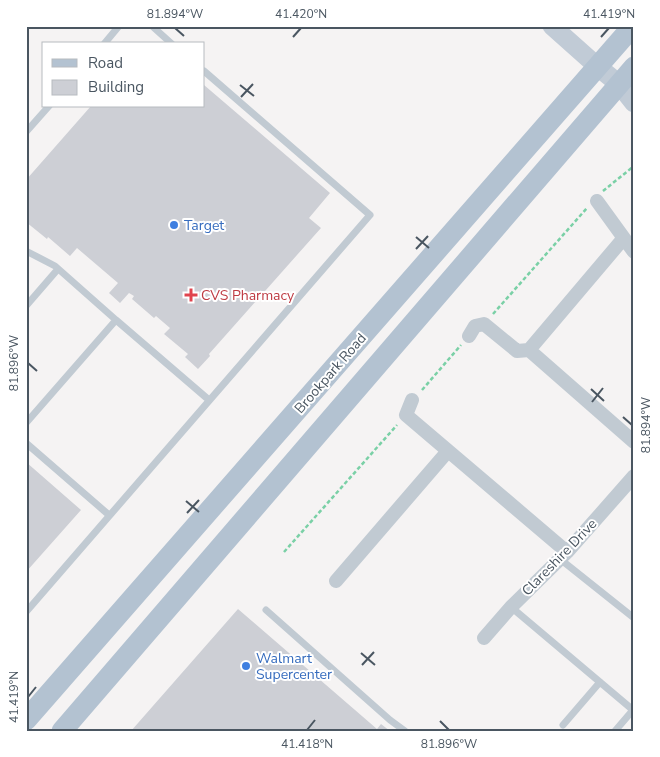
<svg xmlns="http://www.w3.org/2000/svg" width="660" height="757" font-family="'Nunito Sans',sans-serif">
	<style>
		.building { fill: #cdcfd5 }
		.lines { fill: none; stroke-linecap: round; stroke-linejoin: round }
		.path { stroke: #7ad0a6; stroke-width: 2.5; stroke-dasharray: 4 2.5; stroke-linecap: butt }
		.lane { stroke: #c1cad2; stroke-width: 7 }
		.street { stroke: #c1cad2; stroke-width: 14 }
		.secondary { stroke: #c1cbd6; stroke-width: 19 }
		.primary { stroke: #b3c2d1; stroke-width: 21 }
		.ticks { fill: none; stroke: #4a5661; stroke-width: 2 }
		.shop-dot { fill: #3f7fe0; stroke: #fff; stroke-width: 2 }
		.health-dot { fill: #e0444e; stroke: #fff; stroke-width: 2 }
		.labels { text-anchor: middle; stroke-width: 4; stroke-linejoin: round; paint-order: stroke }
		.shop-label { font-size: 14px; fill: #366cbe; stroke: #fff; text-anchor: start }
		.health-label { font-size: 14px; fill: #be3a42; stroke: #fff; text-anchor: start }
		.street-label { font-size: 14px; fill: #4a5661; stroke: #fff }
		.neatline { fill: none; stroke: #4a5661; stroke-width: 2 }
		.ticks-label { font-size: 12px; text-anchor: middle; fill: #4a5661 }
	</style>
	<rect width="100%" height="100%" fill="#f5f3f3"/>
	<!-- building -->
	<path class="building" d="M204,85L330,193L309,218L321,228L209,354L210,356L198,369L185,357L188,354L164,334L170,328L156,316L154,318L132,299L134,296L129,293L120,303L109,293L118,283L77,248L70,256L48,237L47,239L26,222V180L91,106H204Z
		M26,462L81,510L26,572Z
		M238,609L377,729L381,724L390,731H131Z"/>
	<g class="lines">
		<!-- path -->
		<path class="path" d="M603,191L634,166
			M493,314L587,208
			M422,390L461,345
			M284,552L397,425"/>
		<!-- lane -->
		<path class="lane" d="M152,26L172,44
			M104,44L119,26
			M26,132L49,106
			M26,251L55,266L116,320
			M26,306L58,269
			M26,423L116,320L209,400
			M26,443L109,515
			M560,559L634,618
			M511,607L633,710L615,731
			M266,610L390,720L405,731
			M26,612L370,215L204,71
			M563,725L600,682"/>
		<!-- street -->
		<path class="street" d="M597,201L634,252
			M623,239L529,350L634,442
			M469,336L475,326L484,324L517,351L529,350
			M412,400L406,415L567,552
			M336,581L448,451
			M484,638L511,607L567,552L634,476"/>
		<!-- secondary -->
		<path class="secondary" d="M552,26L598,67L619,84L634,103"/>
		<!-- primary -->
		<path class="primary" d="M26,720L633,26
			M62,731L634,67"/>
	</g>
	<!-- ticks -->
	<path class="ticks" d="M175,28L184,36M293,37L301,28M601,37L609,28M240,85L254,96M241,97L253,84M416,237L429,248M416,249L428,236M28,363L37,371M591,389L604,401M592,402L603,388M623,417L632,425M186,501L199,512M187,513L199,500M361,653L375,665M362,665L374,652M28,697L36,687M440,721L449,730M307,730L315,720"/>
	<!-- markers -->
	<g class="shop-dot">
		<circle cx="174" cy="225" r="5"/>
		<circle cx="246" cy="666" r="5"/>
	</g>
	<path class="health-dot" d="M188.5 287.5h5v5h5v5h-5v5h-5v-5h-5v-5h5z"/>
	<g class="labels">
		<!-- shop labels -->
		<g class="shop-label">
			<text x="184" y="230">Target</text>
			<text x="256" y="663">Walmart<tspan x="256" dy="16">Supercenter</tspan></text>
		</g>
		<!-- health labels -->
		<g class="health-label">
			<text x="201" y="300">CVS Pharmacy</text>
		</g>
		<!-- street labels -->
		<g class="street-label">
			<text transform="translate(330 373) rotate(-49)" y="5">Brookpark Road</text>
			<text transform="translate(559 557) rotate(-46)" y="5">Clareshire Drive</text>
		</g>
	</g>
	<!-- border -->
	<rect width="660" height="757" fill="none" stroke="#ffffff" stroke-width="55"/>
	<!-- legend -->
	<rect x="42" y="42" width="162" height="65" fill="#ffffff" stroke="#b7bbc0"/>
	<rect x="52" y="59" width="25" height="8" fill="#b3c2d1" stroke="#b7bbc0"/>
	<text x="88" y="68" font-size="15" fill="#4a5661">Road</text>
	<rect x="52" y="80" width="25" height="15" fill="#cdcfd5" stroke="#b7bbc0"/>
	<text x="88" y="92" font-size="15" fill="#4a5661">Building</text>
	<rect x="28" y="28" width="604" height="702" class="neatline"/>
	<g class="ticks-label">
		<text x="175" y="18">81.894°W</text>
		<text x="301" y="18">41.420°N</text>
		<text x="609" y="18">41.419°N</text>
		<text transform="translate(14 363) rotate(-90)" y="4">81.896°W</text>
		<text transform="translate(646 425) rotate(-90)" y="4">81.894°W</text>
		<text transform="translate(14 697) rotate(-90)" y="4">41.419°N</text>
		<text x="307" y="748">41.418°N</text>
		<text x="449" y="748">81.896°W</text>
	</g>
</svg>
